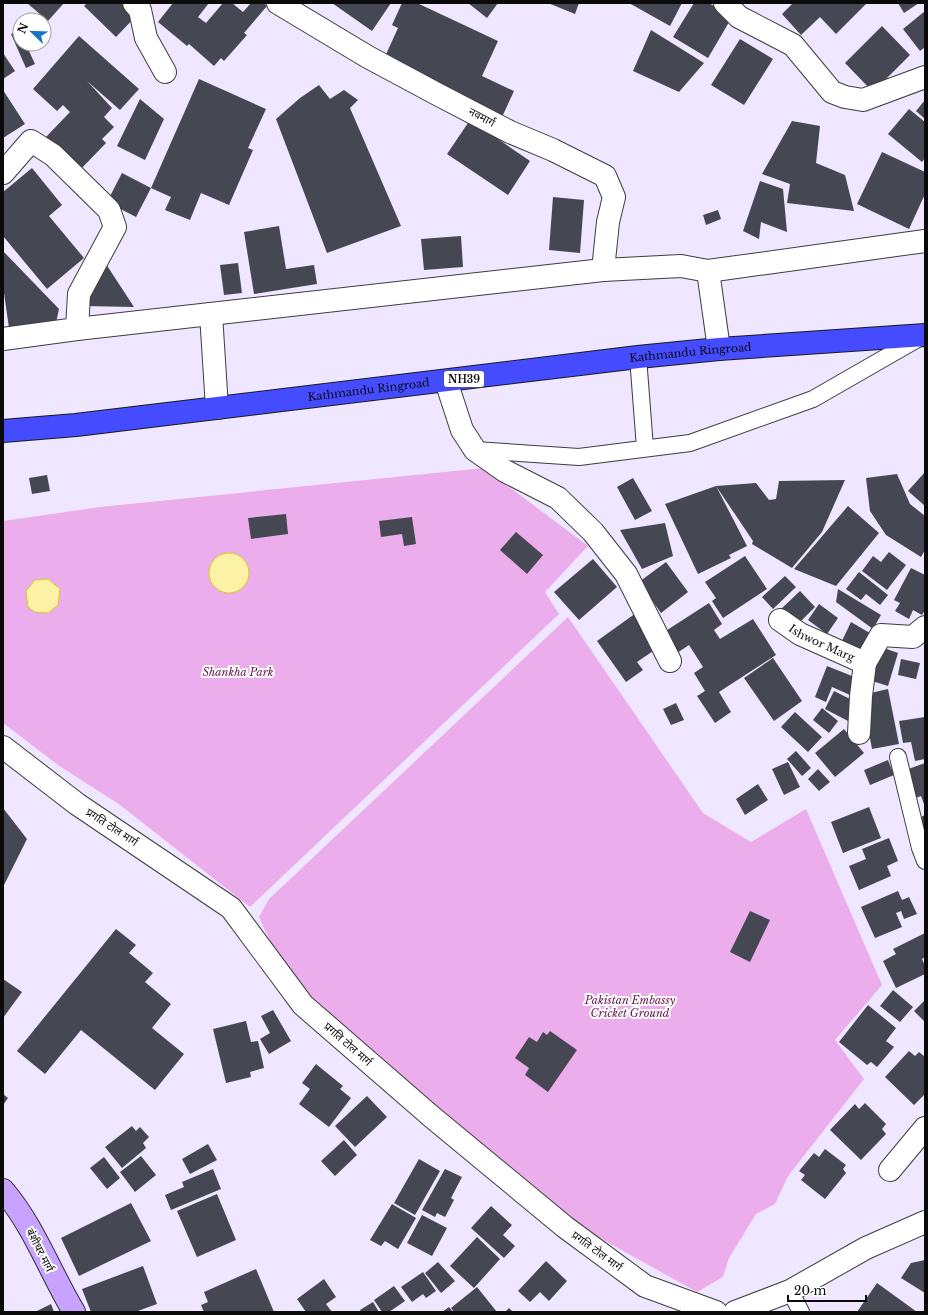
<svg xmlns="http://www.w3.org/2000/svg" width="928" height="1315" font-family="'Libre Baskerville','Noto Sans Devanagari',serif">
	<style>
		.green { fill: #ecadec }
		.water { fill: #fcf2a6; stroke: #d9c926 }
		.building { fill: #454753 }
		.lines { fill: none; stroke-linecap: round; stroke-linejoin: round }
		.lane-casing { stroke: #3d3d3d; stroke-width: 18 }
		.street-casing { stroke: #3d3d3d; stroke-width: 24 }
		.secondary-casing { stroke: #2c2c2c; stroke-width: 24 }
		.highway-casing { stroke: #1b1b1b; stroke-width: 24 }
		.lane { stroke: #fff; stroke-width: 16 }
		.street { stroke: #fff; stroke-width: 22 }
		.secondary { stroke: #c7a2ff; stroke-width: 22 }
		.highway { stroke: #454bff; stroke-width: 22 }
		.labels { text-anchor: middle; stroke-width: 4; stroke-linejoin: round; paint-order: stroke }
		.shield { fill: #fff; stroke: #545454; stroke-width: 1 }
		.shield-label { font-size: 10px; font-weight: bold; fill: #0a0a0a }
		.street-label { font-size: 11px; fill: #0a0a0a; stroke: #fff }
		.park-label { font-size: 11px; font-style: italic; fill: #66164e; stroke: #fff }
	</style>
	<rect width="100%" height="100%" fill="#eee7ff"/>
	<!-- green -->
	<path class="green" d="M484,468L588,546L545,592L559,614L250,907L120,805L58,765L3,723V521L100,507Z
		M568,617L703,813L751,842L806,809L882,985L835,1040L864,1079L788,1176L775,1204L756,1214L729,1258L723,1277L697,1292L589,1232L443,1119L313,998L273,947L259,917L269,899Z"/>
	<!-- water -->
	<path class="water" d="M209 573a20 20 0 1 1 40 0a20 20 0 1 1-40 0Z
		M48,579L60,589L58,605L48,613L35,612L28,607L26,591L35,580Z"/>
	<!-- building -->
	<path class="building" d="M27,3H64L48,21Z
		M87,3H127L138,14L116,37L84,6Z
		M173,3H209L198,17L206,23L223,3H232L243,12L251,3H264L267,6L244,33L247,35L224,61L221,58L214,66L189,44L187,46L158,22Z
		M332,3H391L372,31Z
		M402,3H417L498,41L482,76L514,91L502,117L383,61L398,28L392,25Z
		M468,3H498L487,18Z
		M548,3H579L575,14Z
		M629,3H682L670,26Z
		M694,3H709L732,17L708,58L673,37Z
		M793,3H867L836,34L820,17L801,35L782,14Z
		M898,3H919L904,13Z
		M925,11V47L920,51L903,29Z
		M882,26L910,55L873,92L845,63Z
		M20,30V44H44V31L49,42L29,51L35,64L26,68L11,34Z
		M651,30L704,63L679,92L633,71Z
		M79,36L139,89L120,110L87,81L112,108L104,117L114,127L102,139L106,143L80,170L46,137L70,112L63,105L57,111L33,89Z
		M740,39L773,59L744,105L711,85Z
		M3,53L15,71L3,79Z
		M199,79L266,109L248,148L253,150L229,205L201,193L190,220L165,210L171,197L151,188Z
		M319,85L330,99L344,90L358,100L350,108L401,226L327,253L276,119L300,98Z
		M3,90L25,124L3,138Z
		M140,99L164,119L145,160L117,146Z
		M925,100V119L916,111Z
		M909,109L925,122V158L922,162L888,134Z
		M470,120L530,161L508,195L447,154Z
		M792,121L820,126L816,163L845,175L854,211L787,203L790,184L762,174Z
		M882,152L925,172V194L909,229L857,204Z
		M32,168L62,205L49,216L84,258L47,289L3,236V192Z
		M122,173L151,188L136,217L107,202Z
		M760,181L783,189L787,232L761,222L759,239L743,231Z
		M553,197L584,200L580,253L549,250Z
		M718,210L721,219L706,225L703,215Z
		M279,226L286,269L314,265L317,284L254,294L244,232Z
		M461,236L463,267L424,270L421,239Z
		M3,251L59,309L56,323L9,328L3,286Z
		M104,261L134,307L84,306Z
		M238,263L242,293L224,295L220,265Z
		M925,472V506L908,491Z
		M897,474L910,504L925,516V550L921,557L886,535L870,511L866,478Z
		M47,475L50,491L32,494L29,478Z
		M633,478L652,511L635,520L617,487Z
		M845,480L822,532L792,568L752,544L753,541L716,486L747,546L729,555L731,558L698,574L665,504L716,486L756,483L769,500L776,499L779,481Z
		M848,506L879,533L836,586L794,569Z
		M286,514L288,534L251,539L248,518Z
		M412,517L416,544L404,546L402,534L381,537L379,521Z
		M665,523L673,556L642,569L620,530Z
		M516,532L543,555L527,574L500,550Z
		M889,552L906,565L887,590L862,571L873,556L881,562Z
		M745,556L767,589L723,618L712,601L716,598L705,582Z
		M593,559L617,587L579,620L554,592Z
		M666,562L688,592L661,613L639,582Z
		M911,568L925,575V610L922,615L913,610L909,619L895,611L900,603L894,600Z
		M859,572L888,595L880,605L866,594L861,600L846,589Z
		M785,576L796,587L773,609L762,597Z
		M838,589L881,615L873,629L836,602Z
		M800,591L815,607L796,626L780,610Z
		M709,603L722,624L714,630L720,639L753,619L776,655L719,692L731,712L715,723L697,696L705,691L694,673L703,667L689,645L674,655L661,634Z
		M819,604L838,618L827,634L808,620Z
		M636,613L656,649L637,662L643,670L626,682L597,641Z
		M851,622L875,636L863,653L842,641Z
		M881,647L898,653L888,686L869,680Z
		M773,658L802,701L774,721L744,678Z
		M901,659L920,663L916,679L898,675Z
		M827,666L857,678L850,695L832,687L826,702L815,697Z
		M888,689L899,744L872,749L862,695Z
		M834,691L858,703L848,721L825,709Z
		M676,703L684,720L671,725L663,709Z
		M822,708L838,721L829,733L813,720Z
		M795,712L822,737L808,752L781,727Z
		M925,717V759L915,761L911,742L903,743L899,721Z
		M844,729L864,753L835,777L815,753Z
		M796,751L811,768L802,776L787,759Z
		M888,760L894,775L870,785L864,770Z
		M788,762L800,787L784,795L772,769Z
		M925,763V807L921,796L913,799L903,771Z
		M818,769L830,782L819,791L808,779Z
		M758,784L768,800L745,815L736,799Z
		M869,807L881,838L843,853L831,822Z
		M3,808L27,839L3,887Z
		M925,815V841L915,820Z
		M889,838L898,861L887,866L891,876L859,890L849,866L866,859L862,849Z
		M898,891L902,900L909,897L917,914L904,919L901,911L896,913L902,927L875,938L861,907Z
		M750,911L770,920L750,962L730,952Z
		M116,929L136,945L129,953L153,973L145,982L171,1004L152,1028L184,1054L155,1090L81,1030L45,1074L17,1051Z
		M925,933V957L922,959L925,966V974L896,988L883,961L896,954L893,949Z
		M3,979L22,992L3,1018Z
		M893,990L913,1007L900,1022L880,1006Z
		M925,1000V1022L914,1011Z
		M868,1005L896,1028L886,1041L894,1047L877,1067L871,1062L867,1065L839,1042Z
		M273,1010L291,1041L269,1054L260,1039L270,1033L261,1016Z
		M246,1021L251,1042L258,1041L264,1068L250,1072L251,1077L226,1083L213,1029Z
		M550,1031L577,1050L548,1092L525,1075L529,1068L515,1058L529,1037L537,1042L543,1032L547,1035Z
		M909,1051L915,1056L919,1052L925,1057V1094L914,1105L885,1077Z
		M316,1064L343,1086L340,1089L351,1098L329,1127L299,1104L310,1089L302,1083Z
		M3,1094L8,1098L3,1105Z
		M367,1096L387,1117L355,1147L335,1126Z
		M865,1103L886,1124L882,1129L886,1134L861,1160L830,1130L855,1104L859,1109Z
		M132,1126L136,1131L140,1127L149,1137L143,1143L146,1148L122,1168L105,1147Z
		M344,1140L357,1155L335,1176L321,1161Z
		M208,1144L217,1160L190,1174L182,1159Z
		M825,1149L846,1165L843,1169L846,1173L825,1199L801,1180L805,1175L799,1171L814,1153L819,1157Z
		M141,1156L156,1175L135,1192L120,1172Z
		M104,1157L120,1178L107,1189L90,1168Z
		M419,1159L440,1171L415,1215L394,1203Z
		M213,1169L221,1189L171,1210L165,1195L184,1187L182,1182Z
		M445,1169L462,1177L451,1198L454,1200L445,1217L437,1213L435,1217L422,1210Z
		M217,1194L236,1240L197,1257L177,1211Z
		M131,1203L151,1241L79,1276L61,1238Z
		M392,1204L416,1218L398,1249L385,1241L381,1246L370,1240Z
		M491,1206L512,1225L503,1235L515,1246L504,1258L471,1228Z
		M422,1215L447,1228L432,1256L407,1243Z
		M477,1237L500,1259L474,1288L450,1266Z
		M925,1260V1293L901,1278L911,1263Z
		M546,1261L567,1281L549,1301L540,1292L530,1302L518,1291Z
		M438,1262L455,1281L441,1293L425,1273Z
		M143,1266L157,1304L135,1312H91L82,1289Z
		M256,1269L274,1312H204L201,1305L208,1302L204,1292Z
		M423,1272L436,1291L426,1298L423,1294L412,1302L401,1287Z
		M324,1279L336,1297L326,1304L332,1312H306L297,1299Z
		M877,1283L917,1312H857Z
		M394,1286L405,1301L389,1312H382L374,1300Z
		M477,1287L497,1312H454L451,1308Z
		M373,1302L379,1312H361L360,1310Z
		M51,1304L54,1312H35Z
		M449,1307L453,1312H442Z
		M509,1308L513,1312H505Z"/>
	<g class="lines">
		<!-- lane casing -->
		<g class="lane-casing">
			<path id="lane" d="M638,357L645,448
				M475,450L579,457L690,443L813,399L921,337
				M898,757L920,848L925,861
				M790,1291L801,1312"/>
		</g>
		<!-- street casing -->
		<g class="street-casing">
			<g id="street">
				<path d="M134,3L140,10L146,38L165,72"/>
				<path d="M278,3L368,57L437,94L510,132L553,150L605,176L614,197L608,222L603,270"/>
				<path d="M725,3L739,17L793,45L832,92L845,97L863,100L925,77"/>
				<path d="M3,173L31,141L53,155L109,210L115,227L79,294L77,329"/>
				<path d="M708,271L719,349"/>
				<path d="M211,314L217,408"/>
				<path d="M3,339L77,329L603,270L681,266L708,271L925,241"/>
				<path d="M446,381L462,430L475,450L505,471L558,498L593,532L626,574L670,661"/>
				<path id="s1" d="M780,620L800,634L865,663"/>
				<path d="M859,733L861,696L865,663L881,635L913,637L925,627"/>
				<path d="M3,747L77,804L231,908L303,1005L432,1117L565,1227L645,1286L716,1312"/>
				<path d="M890,1170L925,1128"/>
				<path d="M735,1312L790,1291L866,1248L925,1222"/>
			</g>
		</g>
		<!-- secondary casing -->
		<g class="secondary-casing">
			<path id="secondary" d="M3,1190C34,1226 50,1272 74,1312"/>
		</g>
		<!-- highway casing -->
		<g class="highway-casing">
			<g id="highway">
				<path id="s2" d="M3,431L76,425L638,357L719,349L925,335"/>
			</g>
		</g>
		<!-- lane -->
		<use href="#lane" class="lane"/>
		<!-- street -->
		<use href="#street" class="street"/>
		<!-- secondary -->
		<use href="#secondary" class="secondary"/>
		<!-- highway -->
		<use href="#highway" class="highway"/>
	</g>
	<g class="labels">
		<!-- shield labels -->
		<rect class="shield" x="444" y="371" width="40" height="16" rx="3"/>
		<g class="shield-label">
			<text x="464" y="383">NH39</text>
		</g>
		<!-- street labels -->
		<g class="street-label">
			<text transform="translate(482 117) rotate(28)" y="4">नवमार्ग</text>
			<text dy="4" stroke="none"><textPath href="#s2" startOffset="692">Kathmandu Ringroad</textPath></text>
			<text dy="4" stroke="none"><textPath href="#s2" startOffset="368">Kathmandu Ringroad</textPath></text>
			<text dy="4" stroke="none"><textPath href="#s1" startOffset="48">Ishwor Marg</textPath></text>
			<text transform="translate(112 827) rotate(33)" y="4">प्रगति टोल मार्ग</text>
			<text transform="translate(348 1044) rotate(41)" y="4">प्रगति टोल मार्ग</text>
			<text transform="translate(40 1250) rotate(63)" y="4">बंशीधर मार्ग</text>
			<text transform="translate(597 1251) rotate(36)" y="4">प्रगति टोल मार्ग</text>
		</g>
		<!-- park labels -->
		<g class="park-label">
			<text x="238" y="676">Shankha Park</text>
			<text x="630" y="1004">Pakistan Embassy<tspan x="630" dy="13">Cricket Ground</tspan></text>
		</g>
	</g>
	<!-- border -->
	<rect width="928" height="1315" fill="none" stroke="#0a0a0a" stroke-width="8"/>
	<!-- north arrow -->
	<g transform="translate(32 32) rotate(293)"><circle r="19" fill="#ffffff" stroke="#9d9d9d"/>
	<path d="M0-3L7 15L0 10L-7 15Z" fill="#1775c5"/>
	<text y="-6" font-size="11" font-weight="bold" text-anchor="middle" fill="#0a0a0a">N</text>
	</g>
	<!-- scale -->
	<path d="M788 1295v6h78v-6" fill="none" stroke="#0a0a0a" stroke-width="2"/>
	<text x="794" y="1295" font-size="12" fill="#0a0a0a" stroke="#ffffff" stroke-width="3" paint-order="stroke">20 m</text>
</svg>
